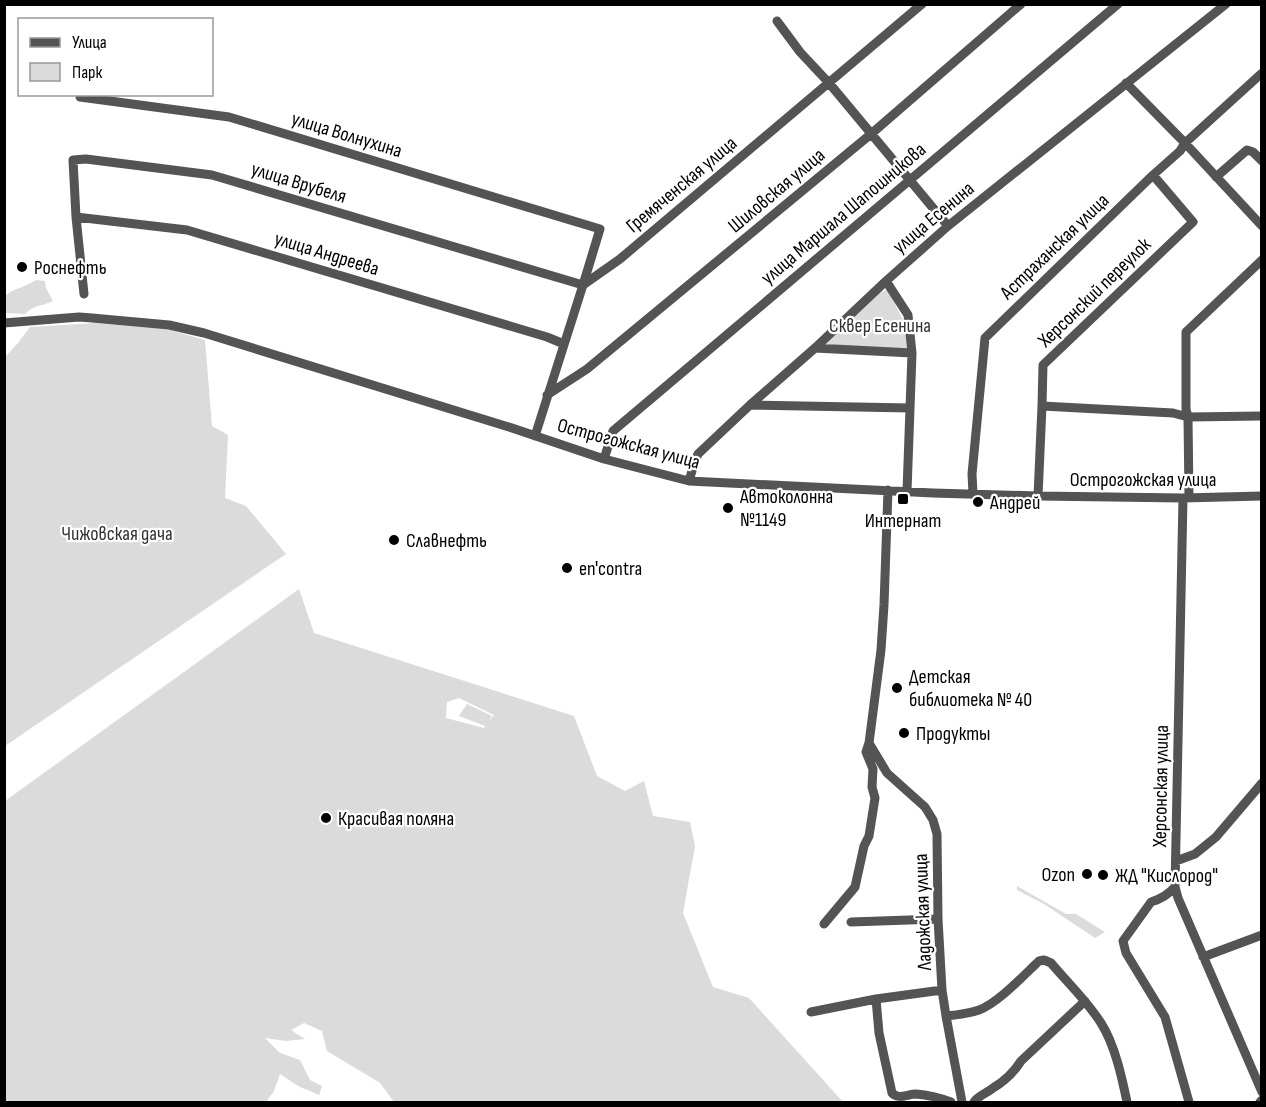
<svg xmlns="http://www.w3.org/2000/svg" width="1266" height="1107" font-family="'Sofia Sans Condensed',sans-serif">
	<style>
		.green { fill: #dbdbdb; fill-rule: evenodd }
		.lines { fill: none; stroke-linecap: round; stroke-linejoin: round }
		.minor { stroke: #545454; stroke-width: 9 }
		.poi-dot { fill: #000; stroke: #fff; stroke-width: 2 }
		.labels { text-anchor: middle; stroke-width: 4.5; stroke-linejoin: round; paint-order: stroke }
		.street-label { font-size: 20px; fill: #000; stroke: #fff }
		.poi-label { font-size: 20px; fill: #000; stroke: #fff; text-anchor: start }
		.park-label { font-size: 20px; fill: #323232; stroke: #fff }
	</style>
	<rect width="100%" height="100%" fill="#fff"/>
	<!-- green -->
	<path class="green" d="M36,280L45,281L46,288L53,301C41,307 35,304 25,314L5,313V296C14,288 26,287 36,280Z
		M888,290L904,322L907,351L822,346L882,291Z
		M95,323L166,329L205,340L212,426L228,435L225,498L246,506L286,554L5,746L4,637L6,630L4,628L5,357L18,343L30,327Z
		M299,589L314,633L574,716L597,776L625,791L644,781L653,816L690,822L695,846L683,913L713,987L749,998L843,1102H394L380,1083L327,1051L322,1031L304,1023L291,1030L305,1039L286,1041L265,1038L280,1053L300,1060L310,1080L322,1086L319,1095L298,1086L280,1074L274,1091L266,1102H5V801ZM459,698L494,715L488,723L492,716L467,704L459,716L485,726L484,728L446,718L447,702Z
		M1017,886L1066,914H1076L1105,932L1095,938L1044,904L1017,890Z"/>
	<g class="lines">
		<!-- minor -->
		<path class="minor" d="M777,21L800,52L829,83L948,226
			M1126,83L1185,143L1262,226
			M80,97L229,117L600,229L583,285L212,175L86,159L73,160L76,217L84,294
			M1216,177L1247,150L1253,152L1262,161
			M76,217L187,230L547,337L564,344
			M886,281L908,315L912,353L907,491
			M4,323L79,317L92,318L169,325L204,333L512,428L604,459L689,481L933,493L1038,496L1183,498L1262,496
			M815,348L912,353
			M547,395L587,369L871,134L1021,4
			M750,405L910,408
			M1042,406L1173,413L1188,417L1262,416
			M535,436L583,285L620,259L922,4
			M604,459L613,431L1118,4
			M689,481L694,464L698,454L750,405L815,348L886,281L948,226L1226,4
			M973,493L972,474L985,338L1153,175L1180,151L1185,143L1262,73
			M1038,496L1042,406L1043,365L1193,222L1153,175
			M1183,498L1175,887L1178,898L1262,1092
			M1189,498L1188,417L1186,409V332L1262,260
			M869,743L887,773L925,807L933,820L937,834L938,919L942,990L946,1016L962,1102
			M1176,861L1195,854L1216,837L1262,783
			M1175,887C1168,895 1161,899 1151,902L1123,941L1126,953L1165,1017L1189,1102
			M851,922L938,919
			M824,924L855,887L864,846L869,836L875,798L872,787L873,769L866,752L869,743L881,650L884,605L888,490
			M1203,957L1262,935
			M876,999L879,1033L892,1093C899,1100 907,1094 916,1094C928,1095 940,1098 951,1102
			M811,1012L876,999L942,990
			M946,1016C957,1015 968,1014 979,1010C998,1003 1023,976 1039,961L1044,960L1051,963C1068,983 1087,1001 1101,1023C1115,1045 1122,1078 1127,1102
			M974,1102C978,1096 987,1093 993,1088C1005,1081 1014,1072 1021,1061L1085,1001
			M1260,1102L1262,1100"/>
	</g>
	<!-- markers -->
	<g class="poi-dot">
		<circle cx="22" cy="267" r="6"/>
		<rect x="897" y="493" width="12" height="12" rx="3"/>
		<circle cx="978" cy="502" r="6"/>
		<circle cx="728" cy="508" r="6"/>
		<circle cx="394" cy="540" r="6"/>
		<circle cx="567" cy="568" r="6"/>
		<circle cx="897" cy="688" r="6"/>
		<circle cx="904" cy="733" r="6"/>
		<circle cx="326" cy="818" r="6"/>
		<circle cx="1087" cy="874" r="6"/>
		<circle cx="1103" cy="875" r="6"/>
	</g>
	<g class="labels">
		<!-- street labels -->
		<g class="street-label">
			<text transform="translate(347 134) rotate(17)" y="7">улица Волнухина</text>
			<text transform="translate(299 182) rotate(17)" y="7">улица Врубеля</text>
			<text transform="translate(681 184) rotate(-40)" y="7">Гремяченская улица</text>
			<text transform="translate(776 190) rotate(-40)" y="7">Шиловская улица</text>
			<text transform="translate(843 213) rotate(-40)" y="7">улица Маршала Шапошникова</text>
			<text transform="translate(933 217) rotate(-40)" y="7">улица Есенина</text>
			<text transform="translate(1054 246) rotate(-44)" y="7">Астраханская улица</text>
			<text transform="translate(327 253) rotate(17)" y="7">улица Андреева</text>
			<text transform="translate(1094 292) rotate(-44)" y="7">Херсонский переулок</text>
			<text transform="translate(629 443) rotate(15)" y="7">Острогожская улица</text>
			<text x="1143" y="486">Острогожская улица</text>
			<text transform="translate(1160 786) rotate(-89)" y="7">Херсонская улица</text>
			<text transform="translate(922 912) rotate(-92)" y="7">Ладожская улица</text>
		</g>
		<!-- poi labels -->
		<g class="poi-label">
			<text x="34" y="274">Роснефть</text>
			<text x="740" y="503">Автоколонна<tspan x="740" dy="23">№1149</tspan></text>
			<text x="990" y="509">Андрей</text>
			<text x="903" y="527" text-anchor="middle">Интернат</text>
			<text x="406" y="547">Cлавнефть</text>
			<text x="579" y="575">en'contra</text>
			<text x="909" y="683">Детская<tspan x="909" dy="23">библиотека № 40</tspan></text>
			<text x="916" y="740">Продукты</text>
			<text x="338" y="825">Красивая поляна</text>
			<text x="1075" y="881" text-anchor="end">Ozon</text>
			<text x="1115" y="882">ЖД "Кислород"</text>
		</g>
		<!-- park labels -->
		<g class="park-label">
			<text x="880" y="332">Сквер Есенина</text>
			<text x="117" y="540">Чижовская дача</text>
		</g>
	</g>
	<!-- border -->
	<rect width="1266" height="1107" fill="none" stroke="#000000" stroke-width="12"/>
	<!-- legend -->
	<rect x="18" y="18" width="195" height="78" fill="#ffffff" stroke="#999999" stroke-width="1.5"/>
	<rect x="30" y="38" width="30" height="9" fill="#545454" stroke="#999999" stroke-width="1.5"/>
	<text x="72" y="48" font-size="18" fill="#000000">Улица</text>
	<rect x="30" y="63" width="30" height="18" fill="#dbdbdb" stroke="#999999" stroke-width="1.5"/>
	<text x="72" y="78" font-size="18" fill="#000000">Парк</text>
</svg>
